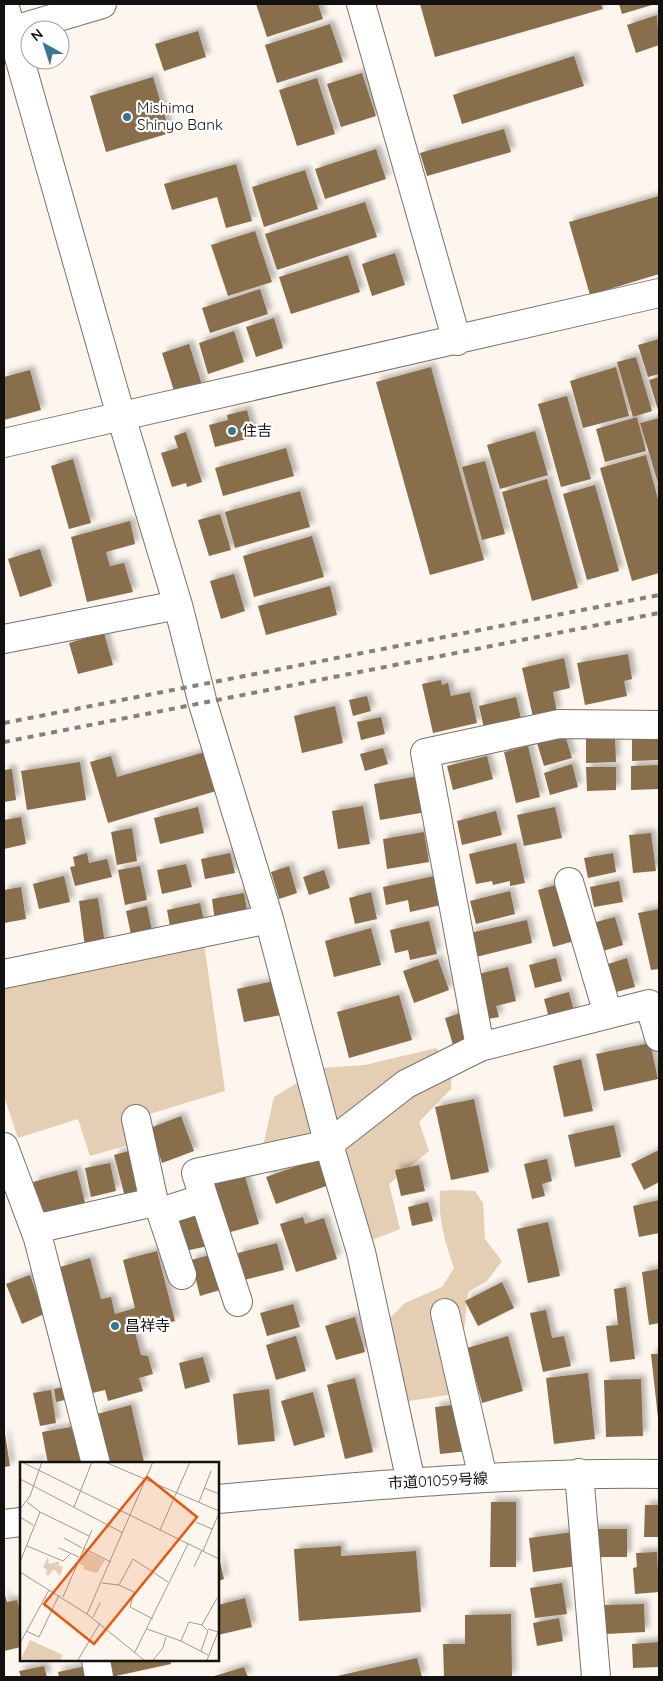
<svg xmlns="http://www.w3.org/2000/svg" width="663" height="1681" font-family="Quicksand,'Noto Sans JP',sans-serif">
	<style>
		.green { fill: #e4cfb4 }
		.building { fill: #886e4b; filter: url(#shadow) }
		.lines { fill: none; stroke-linecap: round; stroke-linejoin: round }
		.minor-casing { stroke: #77726b; stroke-width: 30 }
		.minor { stroke: #fff; stroke-width: 28 }
		.rail { stroke: #84817c; stroke-width: 4; stroke-dasharray: 6 6; stroke-linecap: butt }
		.poi-dot { fill: #39778c; stroke: #fff; stroke-width: 2 }
		.labels { text-anchor: middle; stroke-width: 4.5; stroke-linejoin: round; paint-order: stroke }
		.poi-label { font-size: 15px; fill: #13110f; stroke: #fff; text-anchor: start }
		.street-label { font-size: 15px; fill: #13110f; stroke: #fff }
		.inset-road { fill: none; stroke: #9f9a95; stroke-width: 1 }
		.view { fill: #e8590c; fill-opacity: 0.15; stroke: #e8590c; stroke-width: 2.5 }
		.inset-edge { fill: none; stroke: #13110f; stroke-width: 2.5 }
	</style>
	<defs>
		<filter id="shadow"><feDropShadow dx="4.5" dy="-4.5" stdDeviation="2.5" flood-color="#0004"/></filter>
	</defs>
	<rect width="100%" height="100%" fill="#fcf6ee"/>
	<!-- green -->
	<path class="green" d="M204,943L225,1091L140,1117L146,1140L90,1156L78,1119L18,1138L4,1096V985Z
		M436,1048L452,1064L451,1089L419,1122L429,1151L389,1184L400,1229L367,1242L332,1139L263,1146L274,1097L322,1068L365,1065Z
		M454,1190L475,1191L483,1203L485,1239L502,1261L487,1281L468,1292L462,1350L473,1391L403,1402L389,1319L405,1303L442,1287L454,1268C445,1243 438,1218 440,1191Z"/>
	<!-- building -->
	<path class="building" d="M256,4H318L323,19L267,37Z
		M420,4H601L603,9L435,57Z
		M619,4H655L622,14Z
		M657,15L659,45L636,53L627,25Z
		M330,24L343,62L277,83L265,45Z
		M198,31L206,57L164,71L155,44Z
		M574,56L584,86L462,124L453,95Z
		M362,73L376,116L341,127L327,84Z
		M153,77L170,133L106,152L90,96Z
		M317,78L335,134L297,146L279,90Z
		M504,129L511,152L427,176L420,153Z
		M376,149L386,179L325,199L315,169Z
		M236,164L252,221L226,228L217,197L172,210L164,184Z
		M305,170L318,209L264,227L252,187Z
		M659,196V274L590,295L569,222Z
		M365,202L377,237L277,270L265,234Z
		M255,231L272,282L228,296L211,245Z
		M395,253L405,285L372,296L362,264Z
		M348,255L360,292L291,314L279,277Z
		M260,289L268,314L210,333L202,308Z
		M274,318L283,348L256,357L246,327Z
		M234,331L244,362L208,374L199,343Z
		M659,339V374L648,377L638,345Z
		M189,344L203,388L176,397L162,353Z
		M636,357L652,411L633,417L617,362Z
		M431,367L484,560L430,575L376,382Z
		M616,367L629,416L583,428L570,381Z
		M30,370L41,410L4,420V377Z
		M659,377V413L649,380Z
		M567,396L591,479L561,487L538,404Z
		M247,410L254,437L215,447L209,425L228,420L227,415Z
		M637,417L646,451L605,462L596,429Z
		M659,418V486L640,423Z
		M535,431L548,475L500,489L487,445Z
		M186,432L202,482L187,487L186,483L172,487L161,453L178,448L174,436Z
		M286,448L294,476L223,496L215,468Z
		M646,455L659,503V573L632,581L600,468Z
		M73,459L91,523L69,529L51,466Z
		M485,461L505,534L482,540L462,467Z
		M547,479L578,588L532,601L502,492Z
		M595,485L619,571L587,580L563,494Z
		M300,491L310,527L235,548L225,512Z
		M220,514L231,550L209,556L198,520Z
		M130,521L135,544L106,552L110,566L124,563L133,592L87,602L71,537Z
		M312,536L324,577L254,597L243,556Z
		M40,549L52,586L20,597L8,559Z
		M234,574L245,611L221,619L210,581Z
		M330,586L337,615L266,635L258,606Z
		M104,633L113,665L78,674L69,643Z
		M628,654L632,679L624,681L627,696L585,705L577,663Z
		M564,658L570,688L553,692L557,712L533,717L522,668Z
		M441,680L442,685L448,683L451,696L470,692L477,723L433,733L422,684Z
		M367,696L371,711L353,716L349,700Z
		M516,697L522,723L484,728L479,706Z
		M335,706L343,743L302,753L294,716Z
		M381,717L385,734L361,740L357,722Z
		M565,735L572,758L544,766L537,743Z
		M659,736V760L632,761V737Z
		M615,738L616,762L586,763V739Z
		M528,746L540,797L516,803L504,752Z
		M383,748L388,764L365,771L360,754Z
		M205,752L216,791L108,823L90,762L111,756L117,777Z
		M487,756L493,779L453,790L447,766Z
		M80,762L86,800L27,810L21,771Z
		M572,764L578,787L550,795L544,773Z
		M659,765V789L631,790V766Z
		M586,767H616V790L587,791Z
		M12,769L16,800L4,802V770Z
		M419,776L426,812L380,820L374,784Z
		M363,806L370,844L338,849L332,811Z
		M198,807L204,833L160,844L154,818Z
		M555,807L562,838L524,846L517,815Z
		M496,811L502,835L462,845L457,821Z
		M21,817L26,844L4,849V820Z
		M132,828L137,861L117,865L111,832Z
		M424,832L429,862L387,869L383,839Z
		M651,833L656,871L633,873L629,835Z
		M516,843L525,883L510,886V881L493,885L492,881L476,884L469,854Z
		M87,853L89,863L107,859L112,877L75,886L70,867L75,866L73,857Z
		M230,853L235,873L205,879L201,859Z
		M613,853L616,872L588,878L584,858Z
		M186,864L192,887L162,894L157,870Z
		M140,866L147,900L125,905L118,870Z
		M289,866L297,893L279,899L271,872Z
		M324,870L330,888L309,895L303,877Z
		M64,876L70,902L39,909L33,884Z
		M434,876L441,905L410,912L408,900L386,905L383,887Z
		M619,881L623,902L594,907L590,887Z
		M559,884L574,941L553,947L538,890Z
		M21,887L26,919L4,923V890Z
		M510,891L515,914L476,924L470,901Z
		M371,892L377,919L355,924L349,898Z
		M244,893L248,916L215,922L212,899Z
		M98,898L105,944L85,947L79,901Z
		M200,903L205,925L171,932L167,910Z
		M147,906L153,935L132,939L126,911Z
		M659,909V969L651,970L638,913Z
		M615,917L623,945L603,951L596,922Z
		M527,920L532,943L476,957L470,933Z
		M429,921L437,954L410,960L408,950L395,953L390,930Z
		M371,928L381,965L334,977L325,941Z
		M556,958L562,981L535,988L529,965Z
		M627,958L635,987L616,992L608,964Z
		M438,959L449,990L414,1003L403,971Z
		M508,967L516,1001L496,1006L499,1017L488,1019L478,974Z
		M274,981L281,1015L244,1022L237,989Z
		M569,992L575,1015L550,1022L544,999Z
		M399,995L412,1040L349,1058L337,1012Z
		M464,1012L472,1039L453,1045L445,1018Z
		M650,1043L658,1079L604,1091L596,1054Z
		M581,1059L593,1111L564,1117L553,1066Z
		M474,1099L489,1172L451,1180L435,1107Z
		M181,1116L194,1151L162,1163L150,1128Z
		M614,1125L621,1157L575,1167L568,1135Z
		M136,1149L147,1192L125,1197L114,1155Z
		M659,1150V1182L644,1190L631,1164Z
		M320,1158L329,1185L276,1204L266,1177Z
		M547,1159L552,1181L542,1184L545,1196L532,1199L524,1164Z
		M110,1163L116,1191L91,1197L85,1168Z
		M419,1165L425,1191L401,1196L395,1170Z
		M77,1170L85,1203L42,1214L33,1182Z
		M244,1173L259,1224L227,1233L212,1182Z
		M659,1200V1233L639,1237L633,1206Z
		M428,1202L433,1221L412,1226L408,1207Z
		M201,1213L208,1246L185,1251L178,1218Z
		M303,1217L305,1224L324,1218L337,1259L296,1272L280,1224Z
		M548,1222L560,1276L528,1283L517,1229Z
		M277,1243L284,1270L244,1280L238,1253Z
		M157,1251L175,1321L135,1332L141,1355L148,1356L153,1374L139,1378L143,1391L108,1401L105,1390L92,1393L60,1267L90,1258L101,1299L111,1297L115,1314L135,1308L123,1260Z
		M214,1254L223,1289L200,1296L191,1260Z
		M659,1269V1323L649,1325L642,1272Z
		M30,1275L44,1314L22,1324L6,1284Z
		M502,1282L514,1308L478,1326L465,1301Z
		M626,1287L635,1359L610,1362L606,1326L618,1325L614,1289Z
		M293,1304L300,1327L267,1336L260,1313Z
		M546,1310L552,1338L564,1336L571,1366L543,1372L530,1313Z
		M355,1317L365,1352L336,1360L325,1326Z
		M296,1336L306,1371L276,1380L266,1345Z
		M508,1336L523,1391L482,1403L467,1348Z
		M651,1354H659V1418H658Z
		M203,1357L210,1382L185,1389L179,1363Z
		M588,1373L595,1439L554,1444L546,1378Z
		M355,1378L373,1452L345,1459L327,1385Z
		M641,1379L643,1436L606,1437L604,1380Z
		M67,1386L69,1399L56,1402L54,1389Z
		M269,1389L275,1441L238,1445L233,1394Z
		M51,1390L56,1423L40,1426L33,1393Z
		M313,1392L325,1437L294,1446L281,1401Z
		M462,1404L468,1451L440,1454L435,1407Z
		M131,1405L144,1462L111,1464L97,1414Z
		M71,1427L77,1446L80,1445L84,1464H48L42,1432Z
		M5,1434L10,1466L4,1467V1435Z
		M41,1461L42,1464H27V1462Z
		M491,1502H516V1567H490Z
		M645,1505H659L658,1537H644Z
		M593,1529H627V1557H592Z
		M573,1532L577,1566L533,1572L529,1538Z
		M341,1546V1556L416,1551L421,1612L299,1621L294,1549Z
		M657,1552L659,1592L635,1594L633,1568L637,1567L636,1553Z
		M218,1553L224,1579L218,1581Z
		M562,1583L567,1614L535,1618L530,1588Z
		M4,1592L7,1602L17,1600L21,1615V1647L4,1651Z
		M245,1598L252,1627L218,1635V1605Z
		M644,1604L645,1632L605,1634L603,1605Z
		M511,1614L512,1677H444L443,1644H465V1615Z
		M559,1618L563,1641L537,1646L533,1623Z
		M659,1642V1667L633,1668L632,1644Z
		M417,1658L422,1677H337V1676Z
		M107,1660H170L171,1664L111,1677Z
		M44,1666L47,1677H21L19,1671Z
		M86,1666L89,1677H59L58,1672Z
		M244,1667L248,1677H211Z"/>
	<g class="lines">
		<!-- minor casing -->
		<g class="minor-casing">
			<path id="minor" d="M4,4L121,416L178,605L203,704L269,919L327,1138L361,1252L411,1482
				M361,4L457,341
				M4,33L102,4
				M4,443L659,293
				M4,639L178,605
				M659,725L559,724L425,753L480,1047L649,1004L659,1037
				M569,882L608,1014
				M4,974L269,919
				M136,1119L154,1202
				M4,1147L38,1238L96,1464
				M204,1198L238,1302
				M161,1212L182,1275
				M35,1229L154,1202L161,1212L204,1198L196,1173L329,1144L406,1084L480,1047
				M445,1313L483,1478
				M579,1473L596,1677
				M218,1499C365,1486 511,1472 659,1474
				M4,1524L21,1522
				M96,1660L99,1677"/>
		</g>
		<!-- minor -->
		<use href="#minor" class="minor"/>
		<!-- rail -->
		<path class="rail" d="M4,723L659,595
			M4,742L659,613"/>
	</g>
	<!-- markers -->
	<g class="poi-dot">
		<circle cx="127" cy="117" r="5"/>
		<circle cx="232" cy="431" r="5"/>
		<circle cx="115" cy="1326" r="5"/>
	</g>
	<g class="labels">
		<!-- poi labels -->
		<g class="poi-label">
			<text x="137" y="113">Mishima<tspan x="137" dy="17">Shinyo Bank</tspan></text>
			<text x="242" y="436">住吉</text>
			<text x="125" y="1331">昌祥寺</text>
		</g>
		<!-- street labels -->
		<g class="street-label">
			<text transform="translate(438 1481) rotate(-3)" y="5">市道01059号線</text>
		</g>
	</g>
	<!-- overview -->
	<g transform="translate(20 1462)">
		<rect width="199" height="199" fill="#fcf6ee"/>
		<path d="M64,88L85,98L77,111L63,107L64,104L59,102ZM28,95L29,102L40,99L38,103L43,105L40,114L34,107L28,114L26,112L27,108L23,105ZM10,178L43,193L40,198L1,197Z" fill="#e4cfb4"/>
		<path class="inset-road" d="M2,0L199,97M85,0L199,49M0,17L103,71M184,26L199,32M179,40L191,9M54,45L72,0M0,47L10,34L22,0M20,50L69,74M0,55L13,63M176,60L192,67M140,68L170,0M44,76L62,86M7,84L43,99L50,92M39,86L59,95M63,86L91,100M183,89L199,51M0,100L20,50L7,40M174,105L182,88M0,110L67,152L124,198M82,121L99,123M43,135L72,68M67,152L133,0M73,155L80,141M133,157L110,145L114,130L99,123L113,97L148,120M182,163L169,160L161,179L188,193M127,167L161,179M6,169L19,175L39,133M0,181L29,128M181,189L188,169L182,163L197,136M115,190L168,82M58,198L80,161M133,198L143,186L146,175M187,198L198,170L188,167"/>
		<path class="view" d="M127,15L177,55L74,182L24,142Z"/>
		<rect width="199" height="199" class="inset-edge"/>
	</g>
	<!-- border -->
	<rect width="663" height="1681" fill="none" stroke="#13110f" stroke-width="10"/>
	<!-- north arrow -->
	<g transform="translate(45 45) rotate(321)"><circle r="24" fill="#ffffff" stroke="#a1a09f"/>
	<path d="M0-4L9 19L0 12L-9 19Z" fill="#39778c"/>
	<text y="-8" font-size="14" font-weight="bold" text-anchor="middle" fill="#13110f">N</text>
	</g>
</svg>
